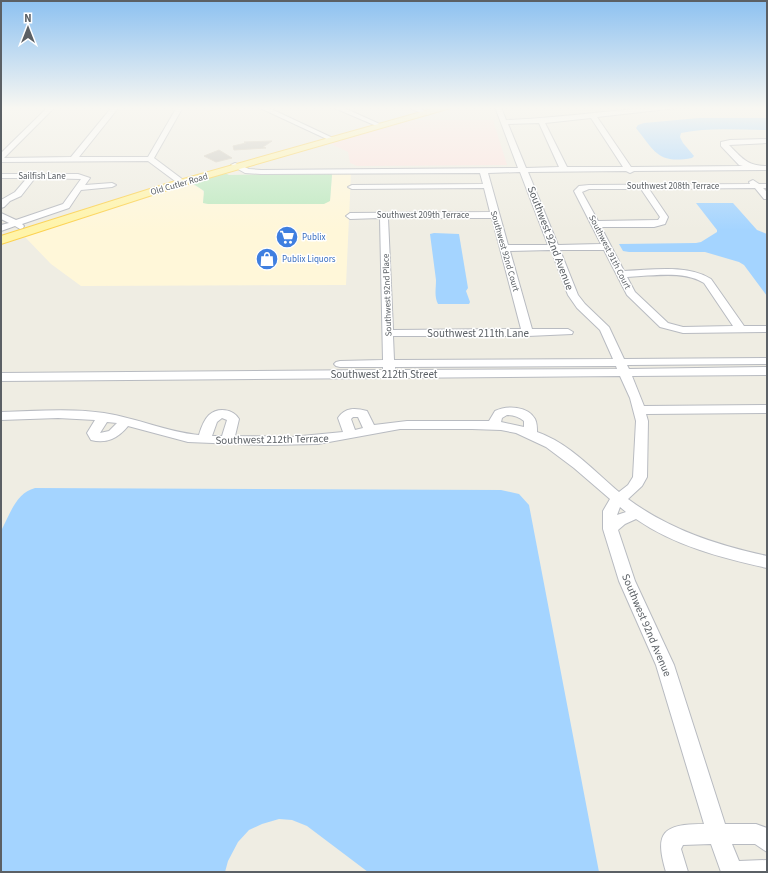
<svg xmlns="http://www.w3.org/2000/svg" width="768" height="873" font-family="'Source Sans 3',sans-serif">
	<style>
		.commercial { fill: #fff7d9 }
		.medical { fill: #fde3df }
		.green { fill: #bee9c0 }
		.water { fill: #a4d4ff }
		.building { fill: #cac8c0; stroke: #d5cfc1 }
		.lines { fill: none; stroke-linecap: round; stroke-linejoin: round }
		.minor-casing { stroke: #b8bbc1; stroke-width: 2 }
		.major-casing { stroke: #fcd250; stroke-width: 2 }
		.minor { fill: #fff; fill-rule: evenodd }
		.major { fill: #fff4a9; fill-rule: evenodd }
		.labels { text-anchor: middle; stroke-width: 3; stroke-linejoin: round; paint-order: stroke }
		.far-street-label { font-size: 9px; fill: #5b6065; stroke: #fff }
		.far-shop-label { font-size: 9px; fill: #366cbe; stroke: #fff; text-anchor: start }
		.street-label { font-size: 11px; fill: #5b6065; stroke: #fff }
	</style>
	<rect width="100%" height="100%" fill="#efede3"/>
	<!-- commercial -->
	<path class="commercial" d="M331,173H351L346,285L81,286L51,264L25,237L161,192L191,184L202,189L204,194L203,203L208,204L330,201L332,175Z"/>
	<!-- medical -->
	<path class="medical" d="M410,120H493L507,165L357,166L350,163L348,152L329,143Z"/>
	<!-- green -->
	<path class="green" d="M225,173L229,175L331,173L332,175L330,201L324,204H208L203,203L204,191L192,183Z"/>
	<!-- water -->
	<path class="water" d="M699,118H767V130C738,130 709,127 681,133L680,137L683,143L694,156L692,158C658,164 655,152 636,128L638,125L644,123Z
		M696,203H733L757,230L767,234V296L744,265L739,262L705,252H629L623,251L619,244L696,243L701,242L717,232V230Z
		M434,233L459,234L468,288L466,291L470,302L469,304H438C434,296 436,289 436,280L430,234Z
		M35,488L501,490L519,494L529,505L599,872H368L307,826L292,820L279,819L262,824L249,830L238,842L228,861L225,872H1V531C10,514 16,493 35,488Z"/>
	<!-- building -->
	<path class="building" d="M272,141L263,147L266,148L234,150L233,146L246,143L244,142Z
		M219,150L232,158L216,162L204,156Z"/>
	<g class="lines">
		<!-- minor casing -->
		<g class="minor-casing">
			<path id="minor" d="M48,107H55L4,158L71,157L112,107H119L79,157H148L177,107H183L154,158L186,182L182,184H179L148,161L1,162V153Z
				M258,107H267L337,140L335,141H331Z
				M332,107H342L384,126L379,127Z
				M408,107H417L430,114L425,115Z
				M495,107H501L506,120C566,118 625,107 685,107L597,117L631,167L743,166L739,165L721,146V142L730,140L767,139V143L729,145C742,158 747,166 767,166V170L634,171L630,173L626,171L528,172L558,245L601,244L574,191L579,186L589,185L750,184L749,182L753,180L759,184H767V188H763L767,192V199H764L755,188L649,189L668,217L665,224L654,227H601L624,271C652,270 687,264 711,279L744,326H767V332L683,333L660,327L627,295L604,250H560L578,295L585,304L609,327L624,359L767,358V364L627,365L629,369L767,367V375L632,376L644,406L767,405V413L646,414L648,421L647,477L642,486L628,499C670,530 717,545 767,556V568C722,558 675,546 636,519L625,524L618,530L635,581L674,665L725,824H756L767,828V852L755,844H732L739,861L767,860V872H721L711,844L683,845L681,849L688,872H666C654,832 663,824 704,824L656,665L619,581L603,529V511L610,499L574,468L546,447L516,433L501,430L472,429H400L318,444L265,445L188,442L128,426C118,438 107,444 91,440L87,433L95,420L58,418L1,420V412C35,411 71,408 104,413C137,418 166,432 199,435C201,428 204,420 209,415C218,407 233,409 239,419L235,436L291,437L343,432L338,418C345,407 356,408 367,411L374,425L407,421H489L495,411C507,405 528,406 535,419C537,423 537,428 537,432C569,443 594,471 619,492L628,485L633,477L636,421L630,398L620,376L1,381V373L383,370V367H340L336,366L334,364L336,362L340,361L383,360L380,218L350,219L346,216L350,213L490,212L484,188L352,189L348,187L352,185L483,184L480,173L261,174L245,173L231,165L235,163L249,169L261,170L518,168ZM591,118L623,167H567L545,123ZM539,123L559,167L526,168L508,124ZM520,172L548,245H508L488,173ZM641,189L660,217L658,220L598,221L582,192L589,189ZM388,218H492L521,329L393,330ZM551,250L568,295L577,308L600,330L613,359L394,360L393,336H528L572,334L573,332L568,329H532L510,251ZM641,276C661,275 686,272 704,283L733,326L683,327L668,323L635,292L627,277ZM616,366L617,369L395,370V367ZM507,415C514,415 519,417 524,421V427L501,422L502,418ZM353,417H358L363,428L355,430L351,419ZM222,418L227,420L222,436H212L217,422ZM107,422L117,423L109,431L100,433ZM620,507L626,512L617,515Z
				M1,174H78L90,178L85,185L112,183L116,185L112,187L81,190L69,208L22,224L24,226L23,228L20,229L15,226L1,231V225L9,223L1,219V213L16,220L63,204L81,179L35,178L21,196L10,201L4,207L1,208V200L15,192L27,178H1Z"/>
		</g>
		<!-- major casing -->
		<g class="major-casing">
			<path id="major" d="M439,107H454L177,187L1,244V236L169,183Z"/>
		</g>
		<!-- minor -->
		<use href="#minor" class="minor"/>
		<!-- major -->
		<use href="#major" class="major"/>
	</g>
	<!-- sky -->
	<linearGradient id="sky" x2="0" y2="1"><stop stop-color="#8dc1f1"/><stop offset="0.47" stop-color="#f8f7f2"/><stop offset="1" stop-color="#f8f7f2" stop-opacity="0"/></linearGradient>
	<rect width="768" height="230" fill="url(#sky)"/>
	<!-- icons -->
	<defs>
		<g id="supermarket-disc" transform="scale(1.15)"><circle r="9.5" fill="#3f7fe0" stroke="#fff"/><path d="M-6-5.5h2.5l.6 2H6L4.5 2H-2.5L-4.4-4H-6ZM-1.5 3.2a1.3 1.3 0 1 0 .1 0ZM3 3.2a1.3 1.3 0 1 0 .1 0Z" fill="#fff"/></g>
		<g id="shop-disc" transform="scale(1.15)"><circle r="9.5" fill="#3f7fe0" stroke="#fff"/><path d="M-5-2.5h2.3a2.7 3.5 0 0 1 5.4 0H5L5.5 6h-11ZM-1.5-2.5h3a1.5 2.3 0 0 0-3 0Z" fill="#fff"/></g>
	</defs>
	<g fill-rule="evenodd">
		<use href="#supermarket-disc" x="287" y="237"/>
		<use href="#shop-disc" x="267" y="259"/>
	</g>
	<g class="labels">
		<!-- far-street labels -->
		<g class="far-street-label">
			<text x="42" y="179">Sailfish Lane</text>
			<text transform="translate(179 184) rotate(-16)" y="3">Old Cutler Road</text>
			<text x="673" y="189">Southwest 208th Terrace</text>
			<text x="423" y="218">Southwest 209th Terrace</text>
			<text transform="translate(505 251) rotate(74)" y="3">Southwest 92nd Court</text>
			<text transform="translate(610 252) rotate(63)" y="3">Southwest 91th Court</text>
			<text transform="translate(387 295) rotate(-92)" y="3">Southwest 92nd Place</text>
		</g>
		<!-- far-shop labels -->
		<g class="far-shop-label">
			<text x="302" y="240">Publix</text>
			<text x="282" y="262">Publix Liquors</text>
		</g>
		<!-- street labels -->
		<g class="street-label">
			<text transform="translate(551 238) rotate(69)" y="4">Southwest 92nd Avenue</text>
			<text x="478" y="337">Southwest 211th Lane</text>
			<text x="384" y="378">Southwest 212th Street</text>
			<text transform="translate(272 439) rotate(-1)" y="4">Southwest 212th Terrace</text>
			<text transform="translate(647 625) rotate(67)" y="4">Southwest 92nd Avenue</text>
		</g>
	</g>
	<!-- border -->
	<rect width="768" height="873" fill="none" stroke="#5b6065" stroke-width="4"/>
	<!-- north arrow -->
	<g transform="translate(28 28)" stroke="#ffffff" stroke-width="3" paint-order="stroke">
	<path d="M0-3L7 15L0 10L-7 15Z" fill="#5b6065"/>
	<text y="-6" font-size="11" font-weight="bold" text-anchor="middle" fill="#5b6065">N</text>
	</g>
</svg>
